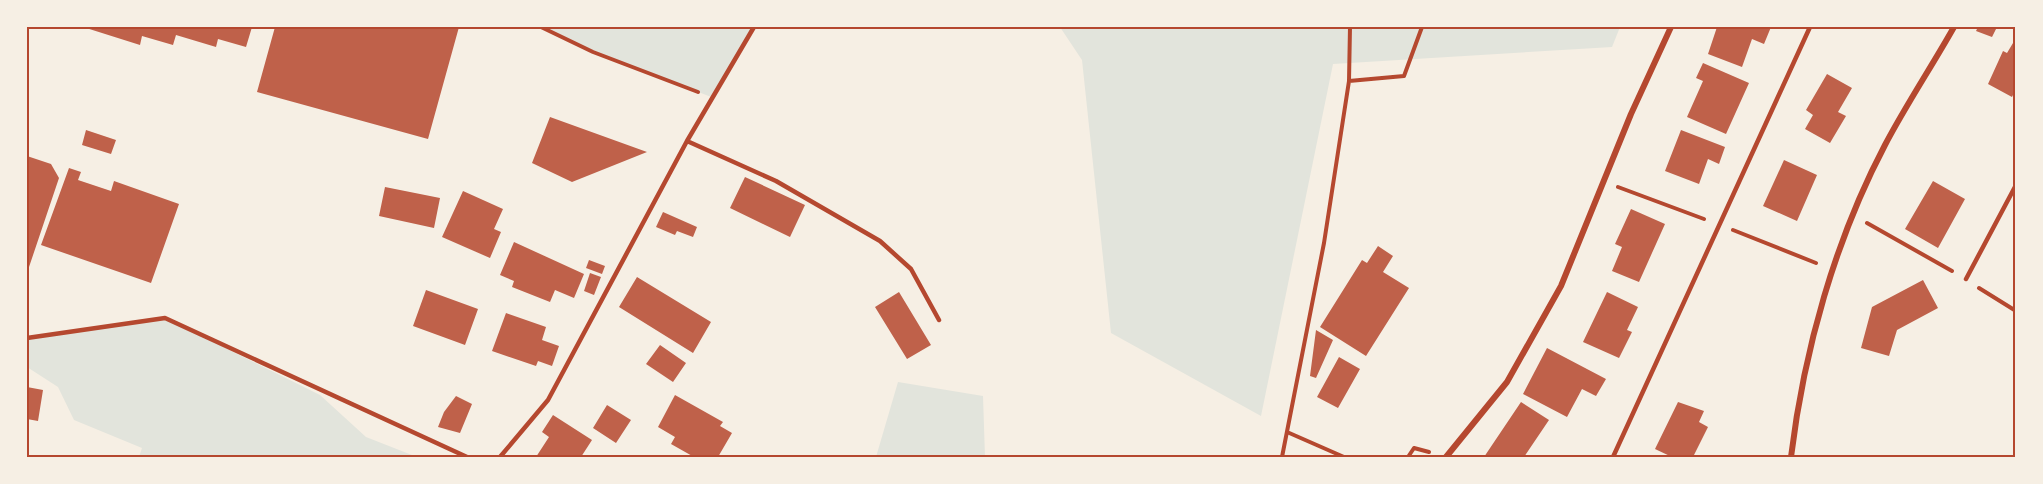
<svg xmlns="http://www.w3.org/2000/svg" width="2043" height="484" font-family="Karla,sans-serif">
	<style>
		.green { fill: #e2e4dc }
		.building { fill: #bf614a }
		.lines { fill: none; stroke-linecap: round; stroke-linejoin: round }
		.path { stroke: #b5482f; stroke-width: 4 }
		.service { stroke: #b5482f; stroke-width: 4.5 }
		.minor { stroke: #b5482f; stroke-width: 6 }
		.neatline { fill: none; stroke: #b5482f; stroke-width: 2 }
	</style>
	<rect width="100%" height="100%" fill="#f6efe4"/>
	<!-- green -->
	<path class="green" d="M541,27H754L714,98L593,52Z
		M1060,27H1620L1612,47L1333,64L1261,416L1111,333L1082,60Z
		M165,318L320,395L366,437L417,457H139L142,448L74,420L58,387L27,367V338Z
		M898,382L983,396L985,457H876Z"/>
	<!-- building -->
	<path class="building" d="M83,27H252L246,47L218,39L216,47L176,35L173,45L142,36L140,45Z
		M275,27H459L428,139L257,92Z
		M1717,27H1771L1764,44L1752,39L1742,67L1708,54Z
		M1978,27H1997L1992,37L1976,31Z
		M2013,43L2016,45V94L2014,93L2012,97L1988,84L2003,51L2007,53Z
		M1703,63L1749,83L1726,134L1687,117L1703,81L1696,78Z
		M1827,74L1852,88L1838,112L1846,116L1830,143L1805,129L1813,115L1806,110Z
		M550,117L647,152L572,182L532,163Z
		M86,130L116,140L111,154L82,145Z
		M1681,130L1725,147L1719,164L1708,159L1699,184L1665,171Z
		M27,156L51,164L59,178L27,273Z
		M1784,160L1817,175L1797,221L1763,206Z
		M69,168L81,172L78,180L111,191L114,181L179,204L151,283L41,245Z
		M745,177L805,205L790,237L730,208Z
		M1933,181L1965,199L1938,248L1905,229Z
		M385,187L440,198L434,228L379,216Z
		M463,191L503,209L494,229L501,232L490,258L442,237Z
		M1631,209L1665,224L1639,282L1612,271L1622,247L1615,244Z
		M663,212L697,227L693,237L677,231L675,235L656,227Z
		M514,242L584,274L574,298L555,290L550,302L512,287L514,281L500,275Z
		M1378,246L1393,256L1383,272L1409,288L1366,356L1320,327L1362,260L1367,263Z
		M589,260L605,266L602,274L586,268Z
		M590,273L601,277L594,295L584,291Z
		M637,277L711,322L693,353L619,307Z
		M1923,280L1938,308L1897,330L1889,356L1861,348L1872,307Z
		M426,290L478,309L465,345L413,326Z
		M899,292L931,345L907,359L875,307Z
		M1607,292L1638,307L1627,330L1632,332L1619,358L1583,342Z
		M506,313L546,327L542,340L559,346L552,366L538,361L536,366L492,351Z
		M1316,330L1333,340L1316,378L1310,376Z
		M660,345L686,363L673,382L646,364Z
		M1547,348L1606,379L1596,396L1582,389L1567,417L1523,394Z
		M1339,357L1360,369L1338,408L1317,397Z
		M27,387L43,390L38,421L27,419Z
		M675,395L723,422L720,426L732,433L718,457H694L671,444L675,437L658,427Z
		M456,396L472,404L460,433L438,427L444,412Z
		M1521,402L1549,420L1524,457H1484Z
		M1678,402L1704,411L1699,422L1708,427L1693,457H1672L1655,449Z
		M607,405L631,420L616,443L593,428Z
		M553,415L592,440L581,457H536L549,437L542,432Z"/>
	<g class="lines">
		<!-- path -->
		<path class="path" d="M541,27L593,52L698,92
			M1349,81L1404,76L1422,27
			M1618,187L1704,219
			M1867,223L1952,271
			M1733,230L1816,263
			M1979,288L2016,311
			M1287,432L1344,457
			M1282,457L1324,243L1349,81L1350,27
			M1408,457L1414,448L1429,452"/>
		<!-- service -->
		<path class="service" d="M687,141L776,181L880,241L911,269L939,320
			M1966,279L2016,185
			M27,338L165,318L467,457
			M500,457L548,400L687,141L754,27
			M1613,457L1810,27"/>
		<!-- minor -->
		<path class="minor" d="M1446,457L1507,382L1561,286L1631,114L1671,27
			M1791,457C1804,350 1835,240 1885,145C1906,105 1932,66 1954,27"/>
	</g>
	<!-- border -->
	<rect width="2043" height="484" fill="none" stroke="#f6efe4" stroke-width="57"/>
	<rect x="28" y="28" width="1986" height="428" class="neatline"/>
</svg>
